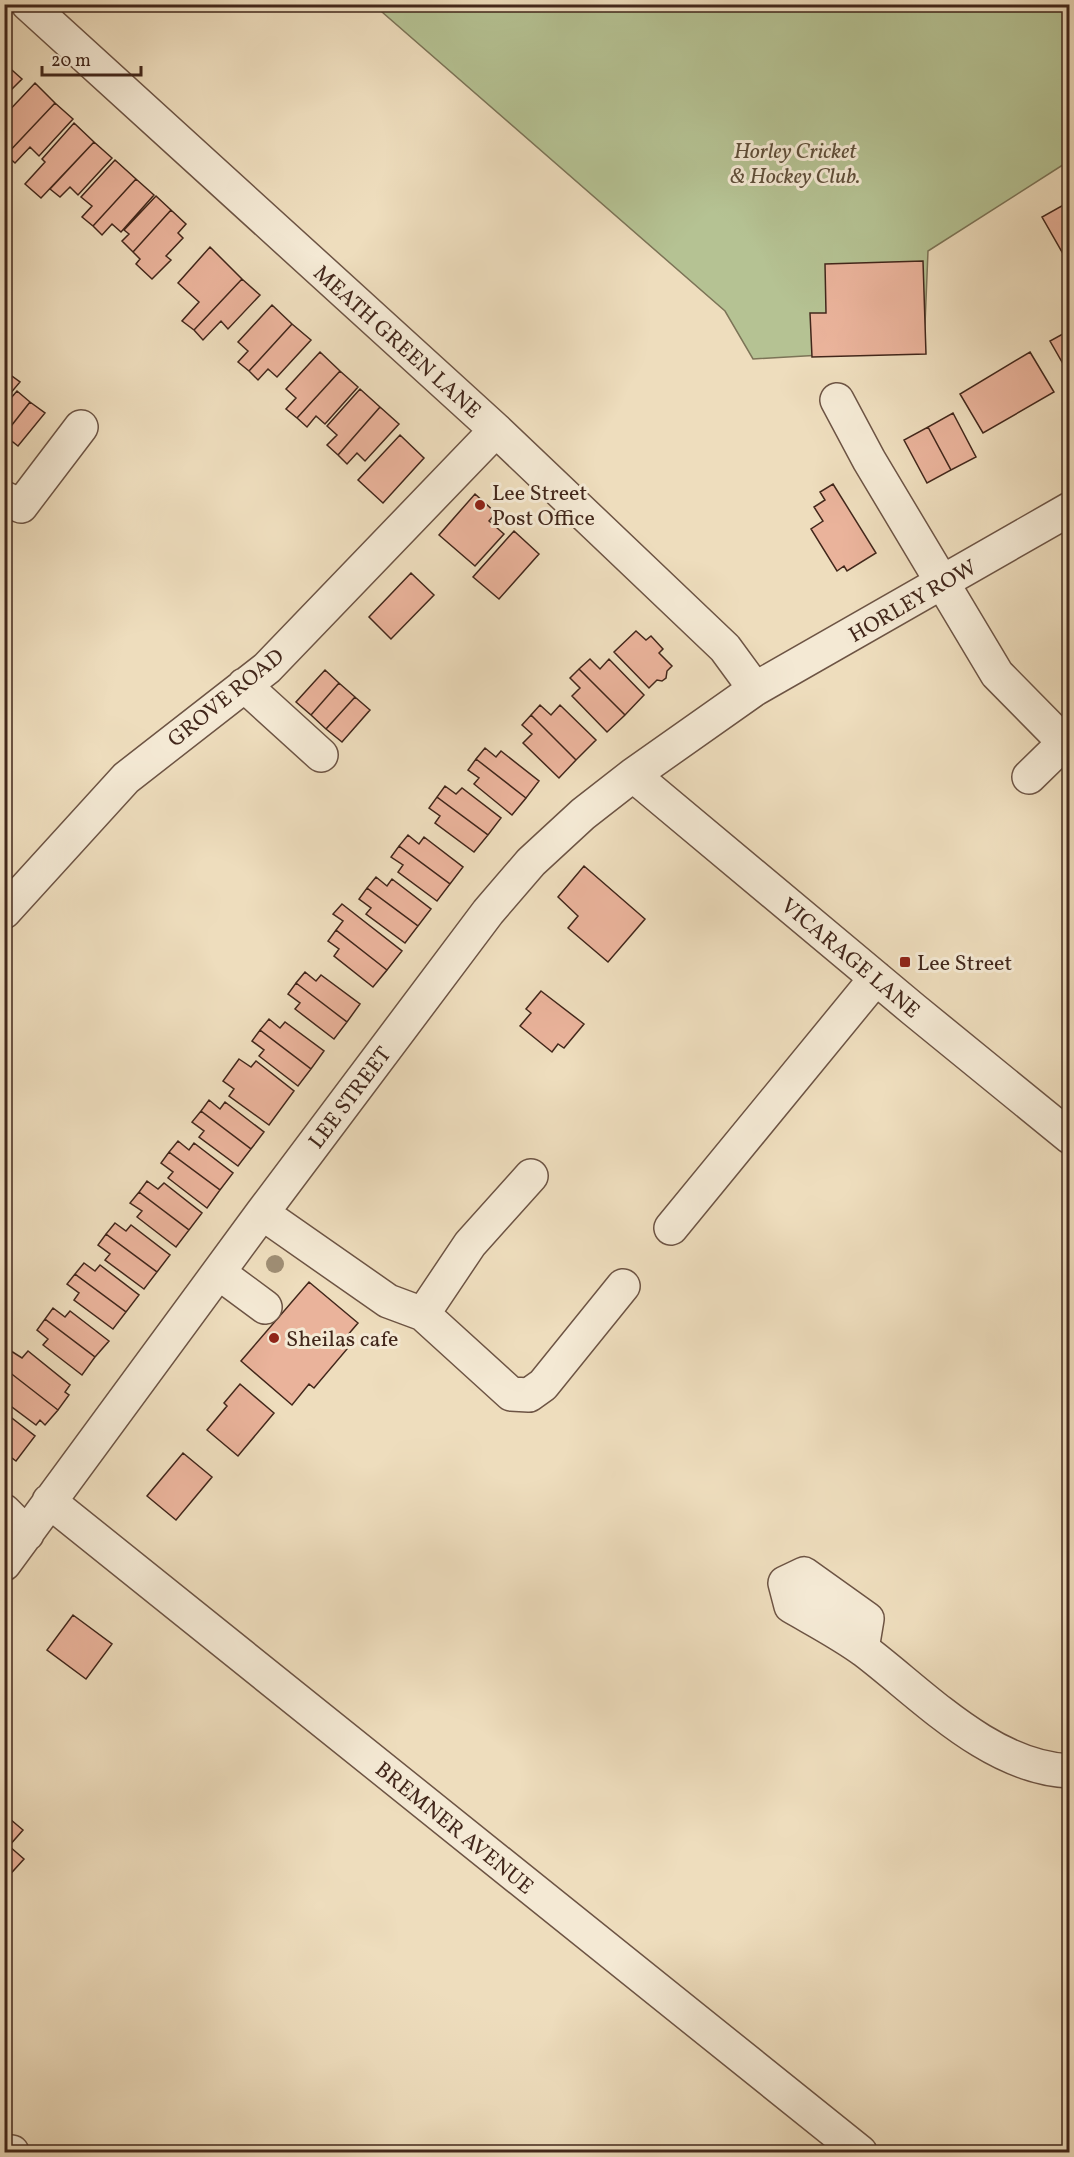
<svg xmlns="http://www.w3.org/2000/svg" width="1074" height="2157" font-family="Vollkorn,serif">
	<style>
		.green { fill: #b5c293; stroke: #7c7457; stroke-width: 1.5 }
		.building { fill: #eab39b; stroke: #42271b; stroke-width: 1.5 }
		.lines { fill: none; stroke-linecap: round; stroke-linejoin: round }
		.minor-casing { stroke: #6d5444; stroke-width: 36 }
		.minor { stroke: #f4e9d4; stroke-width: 33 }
		.tree { fill: #9f8e74 }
		.poi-dot { fill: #8f2418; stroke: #f4e9d4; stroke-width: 2 }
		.labels { text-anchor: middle; stroke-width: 6; stroke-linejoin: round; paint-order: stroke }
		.park-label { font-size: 22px; font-style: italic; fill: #5f4e39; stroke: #f4e9d4 }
		.street-label { font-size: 22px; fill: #42271b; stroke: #f4e9d4 }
		.poi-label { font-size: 22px; fill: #42271b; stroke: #f4e9d4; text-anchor: start }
	</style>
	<rect width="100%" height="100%" fill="#eeddbd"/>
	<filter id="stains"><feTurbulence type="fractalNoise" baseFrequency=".00333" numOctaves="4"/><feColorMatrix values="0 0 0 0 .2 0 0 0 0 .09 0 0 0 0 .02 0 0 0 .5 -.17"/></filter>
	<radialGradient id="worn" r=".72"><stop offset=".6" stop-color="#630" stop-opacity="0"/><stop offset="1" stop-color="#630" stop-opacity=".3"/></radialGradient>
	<!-- green -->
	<path class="green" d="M374,5H1069V161L928,251L924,349L753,359L725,311Z"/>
	<!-- building -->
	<path class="building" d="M4,63L22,79L4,97Z
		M35,83L55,103L6,155L4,153V136L11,129L4,123V116Z
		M55,103L73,119L39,156L30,147L15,163L6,155Z
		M74,123L94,142L41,198L25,184L45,162L42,159Z
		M94,142L112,158L78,195L70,187L60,197L50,189Z
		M115,160L136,179L93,226L82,217L92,206L81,197Z
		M136,179L154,195L121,232L112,224L102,235L93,226Z
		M156,196L171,210L133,252L122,241L129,234L124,230Z
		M1067,203L1070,208V266L1042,217Z
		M171,210L186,224L178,233L183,238L166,256L171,260L152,279L136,264L140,259L133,252Z
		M210,247L242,279L194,330L182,321L199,302L178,283Z
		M923,261L926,354L812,357L810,313H826L825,264Z
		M242,279L260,295L228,329L221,321L203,340L194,330Z
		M272,305L292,324L249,371L238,362L248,351L238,342Z
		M292,324L311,340L277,377L268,369L258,380L249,371Z
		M1070,330V376L1050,341Z
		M320,352L340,371L297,418L286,409L296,398L286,389Z
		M1030,352L1054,392L983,433L960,394Z
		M5,371L20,382L4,401V372Z
		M340,371L358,387L325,424L316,416L307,427L297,418Z
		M360,389L380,407L338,455L327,445L337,435L327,426Z
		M17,391L30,402L4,435V406Z
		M30,402L45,413L18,446L4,435Z
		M380,407L399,424L365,461L357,453L347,464L338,455Z
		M953,413L976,457L951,470L928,427Z
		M928,427L951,470L927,483L904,440Z
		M400,435L424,458L383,503L358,480Z
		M833,484L876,553L847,571L844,566L837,571L811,529L823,521L814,507L825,500L820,492Z
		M475,494L496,513L489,521L504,534L475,566L439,535Z
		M514,531L539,554L499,599L473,577Z
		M411,573L434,595L391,639L369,617Z
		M636,631L646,640L651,636L663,649L659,653L672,666L667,671L666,678L662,681L657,680L649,688L614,652Z
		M590,659L600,669L609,659L644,695L625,715L579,669Z
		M579,669L625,715L607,732L572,696L580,688L570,678Z
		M325,670L339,683L311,715L296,702Z
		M339,683L355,697L326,729L311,715Z
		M355,697L370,710L342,742L326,729Z
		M540,705L551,715L560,705L596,740L576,760L531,715Z
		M531,715L576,760L559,778L523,743L532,734L522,725Z
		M485,748L496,757L501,751L539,781L526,798L476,759Z
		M476,759L526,798L512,815L474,784L479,778L468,770Z
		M445,786L456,794L462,788L501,818L488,835L437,797Z
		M437,797L488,835L474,852L435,823L440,816L429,808Z
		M408,835L419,844L424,837L463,867L450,884L399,846Z
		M399,846L450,884L437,901L398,872L403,865L391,857Z
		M584,866L645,919L608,962L568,928L578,916L558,897Z
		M376,877L387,886L392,879L431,909L418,926L367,888Z
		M367,888L418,926L405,943L366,914L371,908L359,899Z
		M342,904L402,951L387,970L336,930L343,921L333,914Z
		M336,930L387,970L373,987L334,956L339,949L328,941Z
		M305,972L316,981L321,975L360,1004L347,1022L296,983Z
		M296,983L347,1022L334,1039L295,1009L300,1003L288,994Z
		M541,991L584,1024L564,1048L558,1044L552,1052L520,1026L531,1013L526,1009Z
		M269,1019L280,1028L285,1022L324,1051L311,1069L260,1030Z
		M260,1030L311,1069L298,1086L259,1056L264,1050L252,1041Z
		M239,1059L251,1067L256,1061L294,1091L269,1125L229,1096L234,1089L223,1081Z
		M209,1100L220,1109L225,1102L264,1132L251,1149L201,1111Z
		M201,1111L251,1149L238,1166L199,1137L204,1131L192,1122Z
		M178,1141L189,1150L194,1143L233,1173L220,1190L169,1152Z
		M169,1152L220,1190L207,1208L168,1178L173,1172L161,1163Z
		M147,1181L158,1189L164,1183L202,1213L189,1230L139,1192Z
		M139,1192L189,1230L176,1247L137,1217L142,1211L130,1203Z
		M115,1223L126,1231L131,1225L170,1255L157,1272L106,1234Z
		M106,1234L157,1272L144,1289L105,1260L110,1254L98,1245Z
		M84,1263L95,1271L100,1265L139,1295L126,1312L75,1274Z
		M75,1274L126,1312L113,1329L74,1300L79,1293L67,1284Z
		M309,1282L358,1323L346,1337L353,1342L314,1388L309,1384L292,1405L241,1361Z
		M53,1308L65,1317L70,1311L109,1341L95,1357L45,1319Z
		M45,1319L95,1357L82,1375L43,1345L48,1339L37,1330Z
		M11,1351L22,1358L28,1351L70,1385L65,1392L69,1395L58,1410L4,1368V1360Z
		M4,1368L58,1410L45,1425L40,1420L36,1425L4,1401Z
		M240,1384L274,1413L238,1456L207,1430L227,1406L224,1403Z
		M4,1412L35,1436L16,1461L4,1452Z
		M183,1453L212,1477L176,1520L147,1496Z
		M73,1615L112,1644L86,1679L47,1650Z
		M4,1814L23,1830L9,1846L24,1859L4,1881Z"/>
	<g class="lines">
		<!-- minor casing -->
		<g class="minor-casing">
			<path id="minor" d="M28,4L496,430L725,648L755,689
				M837,400L869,460L997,674L1064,742
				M4,498L21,506L81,427
				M244,685L321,755
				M633,775L913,1009L1070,1137
				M1029,777L1070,737
				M4,912L126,778L267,668L496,430
				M262,1213L388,1301L423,1314L511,1394L529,1395L543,1385L623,1286
				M671,1228L876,978
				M219,1273L265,1307
				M423,1314L470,1244L531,1176
				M49,1501L860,2152
				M4,1511L27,1534
				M4,1564L262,1213L488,912L531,862L583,814L633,775L755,689L1070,509
				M862,1649L867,1619L804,1574L785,1583L791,1606C815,1620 842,1634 865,1651C924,1696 991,1768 1070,1771
				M4,2151L12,2152"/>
		</g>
		<!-- minor -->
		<use href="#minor" class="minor"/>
	</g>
	<!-- trees -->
	<circle class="tree" cx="275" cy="1264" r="9"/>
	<!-- markers -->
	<g class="poi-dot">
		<circle cx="480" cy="505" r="6"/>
		<rect x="899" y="956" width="12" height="12" rx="3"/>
		<circle cx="274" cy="1338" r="6"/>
	</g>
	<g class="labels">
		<!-- park labels -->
		<g class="park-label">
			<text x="795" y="158">Horley Cricket<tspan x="795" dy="25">&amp; Hockey Club.</tspan></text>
		</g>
		<!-- street labels -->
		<g class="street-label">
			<text transform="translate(398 341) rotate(42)" y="8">MEATH GREEN LANE</text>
			<text transform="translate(912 600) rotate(-30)" y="8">HORLEY ROW</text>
			<text transform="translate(225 697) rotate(-39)" y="8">GROVE ROAD</text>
			<text transform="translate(851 957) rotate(40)" y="8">VICARAGE LANE</text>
			<text transform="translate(349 1097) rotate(-53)" y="8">LEE STREET</text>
			<text transform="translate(455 1827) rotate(39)" y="8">BREMNER AVENUE</text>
		</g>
		<!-- poi labels -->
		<g class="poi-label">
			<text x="492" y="500">Lee Street<tspan x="492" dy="25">Post Office</tspan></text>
			<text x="917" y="970">Lee Street</text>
			<text x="286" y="1346">Sheilas cafe</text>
		</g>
	</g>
	<!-- margin -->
	<rect width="1074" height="2157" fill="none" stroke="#eeddbd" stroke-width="24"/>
	<rect x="6" y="6" width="1062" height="2145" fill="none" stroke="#42271b" stroke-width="3"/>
	<rect x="12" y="12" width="1050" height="2133" fill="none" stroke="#42271b" stroke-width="1.5"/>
	<!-- scale -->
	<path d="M42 66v9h99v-9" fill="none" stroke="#42271b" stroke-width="3"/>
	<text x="51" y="66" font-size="18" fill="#42271b" stroke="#f4e9d4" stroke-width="4.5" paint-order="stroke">20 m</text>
	<rect width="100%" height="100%" filter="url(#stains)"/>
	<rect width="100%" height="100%" fill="url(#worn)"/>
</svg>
